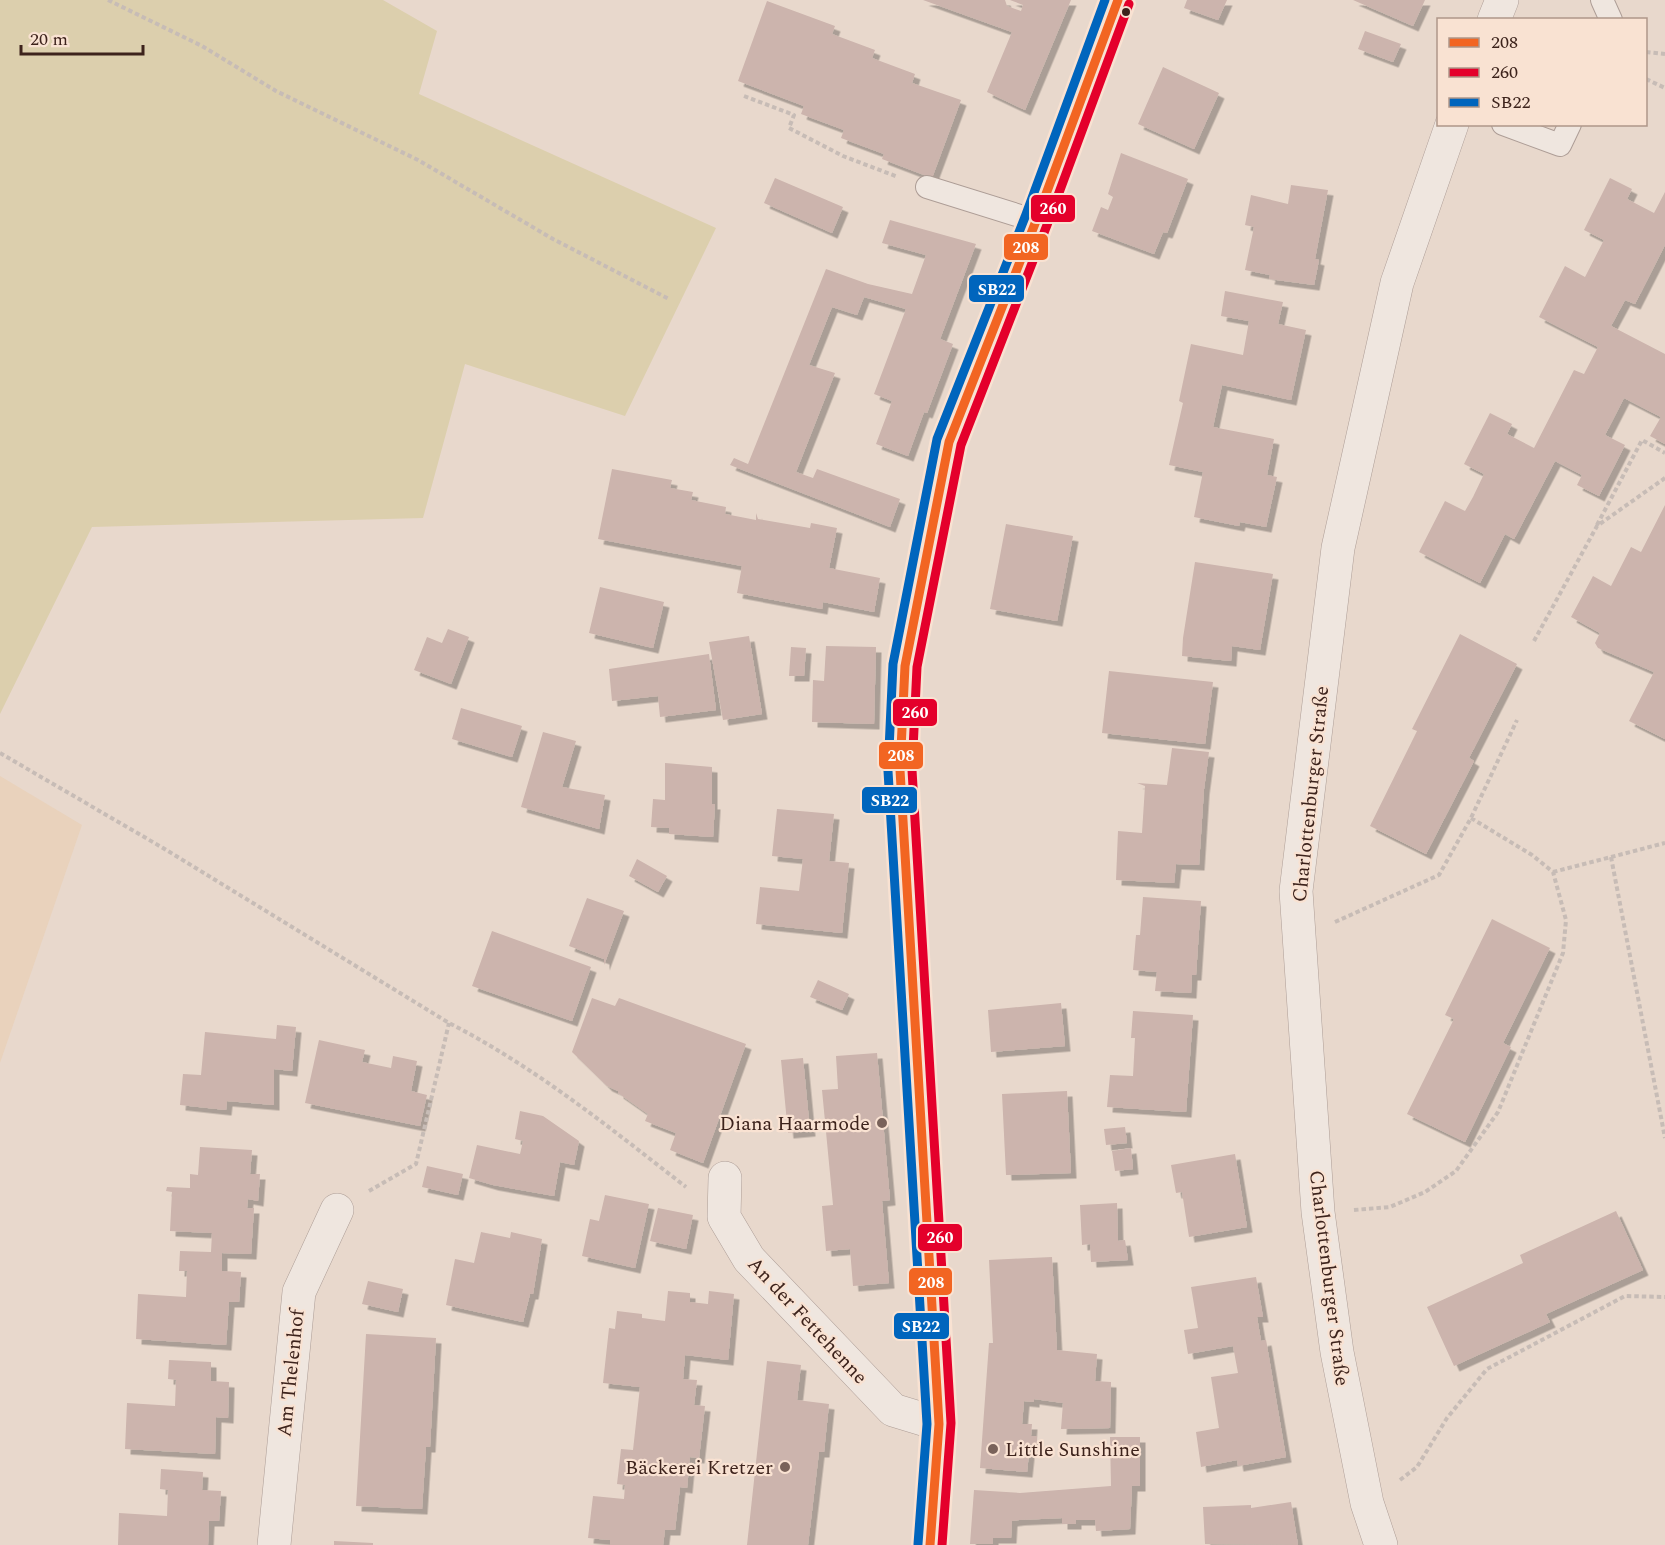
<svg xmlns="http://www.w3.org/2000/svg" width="1665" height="1545" font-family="Spectral,serif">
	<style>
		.farmland { fill: #e9d2bc }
		.green { fill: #dccfad }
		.building { fill: #ccb4ad; filter: url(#shadow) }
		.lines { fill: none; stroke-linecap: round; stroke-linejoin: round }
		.lane-casing { stroke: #ad9d96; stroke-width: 24 }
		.street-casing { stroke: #ad9d96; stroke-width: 34 }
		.primary-casing { stroke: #92837c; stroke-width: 34 }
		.path { stroke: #c7bcb6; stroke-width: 4; stroke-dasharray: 4.5 3; stroke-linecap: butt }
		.lane { stroke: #efe6df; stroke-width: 22 }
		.street { stroke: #efe6df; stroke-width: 33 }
		.primary { stroke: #e7dacf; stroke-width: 33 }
		.bus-1-casing { stroke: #f9e2d2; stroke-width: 14 }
		.bus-2-casing { stroke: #f9e2d2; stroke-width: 14 }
		.bus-3-casing { stroke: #f9e2d2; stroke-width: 14 }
		.bus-1 { stroke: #f26522; stroke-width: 9 }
		.bus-2 { stroke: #e4002b; stroke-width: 9 }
		.bus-3 { stroke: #0065bd; stroke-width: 9 }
		.bus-dot { fill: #3d231c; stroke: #f9e2d2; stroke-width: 2 }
		.poi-dot { fill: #79625a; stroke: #f9e2d2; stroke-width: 2 }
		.labels { text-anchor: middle; stroke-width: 4.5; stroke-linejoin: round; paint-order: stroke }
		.street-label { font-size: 20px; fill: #3d231c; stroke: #f9e2d2 }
		.poi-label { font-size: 20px; fill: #3d231c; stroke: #f9e2d2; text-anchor: end }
		.line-badge { stroke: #f9e2d2; stroke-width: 2 }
		.badge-label { font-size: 16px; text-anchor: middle; font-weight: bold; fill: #fff }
	</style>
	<defs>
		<filter id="shadow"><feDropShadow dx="5.5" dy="5.5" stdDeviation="0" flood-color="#0004"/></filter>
	</defs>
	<rect width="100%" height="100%" fill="#e8d8cc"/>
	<!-- farmland -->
	<path class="farmland" d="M0,776L82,825L0,1063Z"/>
	<!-- green -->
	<path class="green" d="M0,0H383L437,31L419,94L716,228L625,416L465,364L423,518L92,527L0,714Z"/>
	<!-- building -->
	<path class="building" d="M923,0H1005L1007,6L1021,11L1023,5L1010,0H1071L1025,110L987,92L1012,32Z
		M1187,0H1227L1218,20L1184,8Z
		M1353,0H1425L1413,26Z
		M767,1L835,26L832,34L875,50L872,58L915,74L912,83L961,100L932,178L882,159L884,154L841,138L844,130L801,114L804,106L738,81Z
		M1365,31L1401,44L1393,62L1358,49Z
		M1163,67L1219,93L1194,149L1138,124Z
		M1121,153L1188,179L1167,233L1163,232L1154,254L1092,231L1101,207L1108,210L1113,197L1108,194Z
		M775,178L843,207L832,233L764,203Z
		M1610,178L1632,189L1627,199L1654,213L1665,192V245L1635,304L1625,300L1611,326L1665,354V444L1650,436L1661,417L1624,398L1605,435L1625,445L1599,496L1577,485L1582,475L1555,461L1514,539L1505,534L1480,583L1419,552L1445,501L1465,511L1473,497L1484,474L1464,464L1490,413L1512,424L1507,434L1534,448L1574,370L1584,374L1598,347L1539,317L1565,266L1585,277L1604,240L1584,230Z
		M1291,185L1328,190L1315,259L1319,260L1314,285L1269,279L1270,275L1245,270L1254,227L1245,225L1251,195L1288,204Z
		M890,220L976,244L940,339L953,344L927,413L924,412L908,456L876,444L892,401L874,394L906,309L864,297L857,315L832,307L809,365L835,373L796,472L813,478L817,469L900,499L890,527L730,465L734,458L748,464L826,269L868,284L912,294L926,255L882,243Z
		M1225,291L1283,302L1278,324L1306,330L1291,400L1222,385L1213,427L1274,439L1267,475L1277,477L1266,527L1240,522L1239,526L1194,517L1203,472L1169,465L1183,403L1179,401L1191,344L1243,355L1249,321L1221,316Z
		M612,469L672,480L670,488L693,492L691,500L726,507L725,514L756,520V513L758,519L810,528L811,523L837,528L829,568L880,578L874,612L823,602L822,609L737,593L742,566L598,539Z
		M1665,505V739L1629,721L1654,672L1598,648L1595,643L1600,633L1571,617L1593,576L1611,586L1631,547L1641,552Z
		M1006,524L1073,536L1057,621L990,609Z
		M1195,562L1273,574L1260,650L1232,646L1231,661L1182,656L1183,638Z
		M600,587L664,602L653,648L589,633Z
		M448,629L469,637L451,684L414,670L427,637L442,643Z
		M1460,634L1517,664L1469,758L1474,761L1426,854L1370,826L1417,731L1412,729Z
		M749,636L762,714L723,720L709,642Z
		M826,646L876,647L874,724L812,722L813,680L824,681Z
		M791,647L806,648L804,676H789Z
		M709,654L716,710L660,717L658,696L612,701L609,669Z
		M1109,671L1213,682L1205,744L1102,733Z
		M461,708L522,726L512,757L452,739Z
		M543,732L576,741L562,787L605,795L599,829L521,807Z
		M1172,748L1209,752L1204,789L1199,865L1176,864L1174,883L1116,880L1118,831L1142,833L1145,786L1137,783L1167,785Z
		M665,763L712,767V804H715L713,837L669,834V828L651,827L653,799L665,800Z
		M777,809L834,814L829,861L849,863L842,933L756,924L760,887L799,891L803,859L772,856Z
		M637,859L667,876L658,892L629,876Z
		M1143,897L1201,901L1196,975H1192L1191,993L1155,991L1157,972L1133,970L1136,935H1140Z
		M587,898L624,911L604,965V959L569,946Z
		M1492,919L1550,948L1503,1043L1511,1047L1465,1142L1407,1114L1454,1019L1445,1015Z
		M492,931L591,967L572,1021L472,986Z
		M818,980L849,994L842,1010L810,997Z
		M592,998L615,1006L619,998L746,1044L703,1163L670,1150L676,1133L645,1121L648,1114L618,1093V1091L607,1086L572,1052Z
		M1061,1003L1065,1046L991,1052L988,1010Z
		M1133,1011L1193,1015L1186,1112L1107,1107L1110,1075L1133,1076L1135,1038H1131Z
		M277,1025L296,1027L292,1071L274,1069V1105L227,1101L226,1110L180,1105L183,1074L201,1075L205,1032L276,1039Z
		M319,1040L365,1050L362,1062L391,1068L393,1056L417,1061L411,1091L427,1095L420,1126L305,1103Z
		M877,1053L890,1200L882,1201L889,1283L853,1286L850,1249L826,1251L822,1206L833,1205L822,1090L838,1089L836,1056Z
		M803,1058L810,1131L788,1133L781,1060Z
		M1067,1091L1071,1173L1006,1175L1002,1094Z
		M520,1111L543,1116L579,1141L574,1165L560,1162L554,1196L493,1185L469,1178L477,1145L520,1154L523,1141L515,1139Z
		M1125,1127L1127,1143L1106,1145L1104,1129Z
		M200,1147L252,1150L250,1174H260L258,1201L248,1199L247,1208H254L251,1254L222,1253V1271L241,1272L239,1302H229L226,1345L136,1339L138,1294L186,1297L187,1271H179L180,1251L211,1252L212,1233L170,1231L172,1192L166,1191L167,1187L190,1188V1174L198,1175Z
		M1131,1148L1133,1169L1115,1171L1112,1151Z
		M1235,1154L1247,1227L1189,1237L1182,1192L1176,1193L1171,1165Z
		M427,1166L463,1174L458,1195L422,1187Z
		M605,1195L649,1204L635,1268L582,1256L590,1219L599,1221Z
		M1117,1203L1118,1241L1125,1240L1128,1260L1091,1262L1090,1244L1082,1245L1080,1205Z
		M658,1208L693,1215L686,1249L650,1241Z
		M1616,1211L1643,1270L1546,1314L1550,1322L1454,1366L1427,1307L1523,1263L1520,1255Z
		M481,1232L510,1238L511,1232L542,1239L533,1294H530L523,1322L446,1305L455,1259L474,1263Z
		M1052,1257L1057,1350L1097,1354L1095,1381L1111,1382L1110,1428L1061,1429L1063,1403L1034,1399V1402L1024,1401L1022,1424H1032L1031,1436H1037V1445L1030,1444L1027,1472L980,1468L989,1343H993L989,1260Z
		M1256,1277L1263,1317H1257L1261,1341L1266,1340L1286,1457L1238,1466L1237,1460L1201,1467L1196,1432L1219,1428L1211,1377L1238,1373L1233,1346L1188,1354L1184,1330L1198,1328L1191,1287Z
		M368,1281L403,1289L398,1312L362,1304Z
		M668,1291L690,1293V1302L708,1304L709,1291L734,1294L728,1360L685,1355L683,1379L697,1380L694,1405L705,1406L699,1458L690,1457L687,1488L680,1487L675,1530H665L663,1545H610V1540L588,1538L593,1496L624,1499L625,1485L617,1484L621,1449L633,1450L640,1387L603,1383L609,1328L615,1329L617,1311L642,1314V1318L665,1321Z
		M366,1334L436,1338L430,1447H426L422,1509L356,1506Z
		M169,1360L211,1362V1381L229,1382L228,1418L216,1417L215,1454L125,1449L127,1403L175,1406L176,1380L168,1379Z
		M767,1361L801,1365L797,1400L829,1404L824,1452H819L808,1545H747Z
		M1110,1437H1140V1486H1132L1130,1529L1096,1531L1095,1520H1076V1524H1062V1518L1019,1520L1012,1521L1011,1538H993V1544H970L974,1490L1020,1493L1111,1486Z
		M161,1469L203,1472L202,1490L221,1491L219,1521H209L208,1545H118L119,1513L167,1516L168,1490L160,1489Z
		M1291,1502L1298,1545L1205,1544L1203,1507L1251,1505V1508Z
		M334,1541L373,1543V1545H334Z"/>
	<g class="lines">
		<!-- lane casing -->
		<g class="lane-casing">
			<path id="lane" d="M1602,0L1611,20
				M1503,124L1560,145L1570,124
				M927,187L1036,221"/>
		</g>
		<!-- street casing -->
		<g class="street-casing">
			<path id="street" d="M1494,20L1502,0
				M725,1178L724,1217L749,1259L893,1410L939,1424
				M274,1545L299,1292L337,1210
				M1381,1545L1367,1503L1337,1352L1318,1212L1296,891L1338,548L1397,283L1452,124"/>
		</g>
		<!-- primary casing -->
		<g class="primary-casing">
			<path id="primary" d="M930,1545L939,1424L900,770L905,666L949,442L1036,221L1118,0"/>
		</g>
		<!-- path -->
		<path class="path" d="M108,0L202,46L276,91L418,160L553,239L669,299
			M1646,52L1665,54
			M1646,79L1665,88
			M744,96L794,115L789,128L843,156L898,177
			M1597,525L1642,440L1665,453
			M1534,641L1597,526L1665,478
			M0,753L163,848L449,1023C535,1067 610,1128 686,1187
			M1611,857L1665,1138
			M1553,872L1665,843
			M1335,922L1439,875L1471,818L1517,720
			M369,1191L416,1164L449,1023
			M1354,1210L1390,1207L1425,1192L1456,1171L1498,1112L1563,953L1566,920L1553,872L1532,855L1471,818
			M1400,1480L1417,1467L1447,1418L1487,1369L1625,1296L1665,1297"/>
		<!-- lane -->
		<use href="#lane" class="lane"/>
		<!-- street -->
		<use href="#street" class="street"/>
		<!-- primary -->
		<use href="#primary" class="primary"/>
		<!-- bus-1 casing -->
		<g class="bus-1-casing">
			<path id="bus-1" d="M930,1545L939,1424L900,770L905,666L949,442L1036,221L1118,0"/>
		</g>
		<!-- bus-2 casing -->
		<g class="bus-2-casing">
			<path id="bus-2" d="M942,1545L951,1423L912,770L917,667L961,445L1047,225L1129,4"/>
		</g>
		<!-- bus-3 casing -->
		<g class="bus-3-casing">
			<path id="bus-3" d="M918,1544L927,1424L888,771L893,664L937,439L1025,217L1105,0"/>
		</g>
		<!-- bus-1 -->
		<use href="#bus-1" class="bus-1"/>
		<!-- bus-2 -->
		<use href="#bus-2" class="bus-2"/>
		<!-- bus-3 -->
		<use href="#bus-3" class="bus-3"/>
	</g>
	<!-- markers -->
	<circle class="bus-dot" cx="1126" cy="12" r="5"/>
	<g class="poi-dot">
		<circle cx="882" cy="1123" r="6"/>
		<circle cx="993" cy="1449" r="6"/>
		<circle cx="785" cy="1467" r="6"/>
	</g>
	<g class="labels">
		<!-- street labels -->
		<g class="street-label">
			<text transform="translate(1310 794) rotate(-84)" y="7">Charlottenburger Straße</text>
			<text transform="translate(1330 1278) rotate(83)" y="7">Charlottenburger Straße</text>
			<text transform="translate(808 1320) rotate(47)" y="7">An der Fettehenne</text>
			<text transform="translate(290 1373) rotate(-84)" y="7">Am Thelenhof</text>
		</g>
		<!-- poi labels -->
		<g class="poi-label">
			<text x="870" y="1130">Diana Haarmode</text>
			<text x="1005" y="1456" text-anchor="start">Little Sunshine</text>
			<text x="773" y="1474">Bäckerei Kretzer</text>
		</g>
	</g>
	<g class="line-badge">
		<rect x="1030" y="194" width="46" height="29" rx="6" fill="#e4002b"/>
		<rect x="1003" y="233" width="46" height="28" rx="6" fill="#f26522"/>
		<rect x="968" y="274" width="57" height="29" rx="6" fill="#0065bd"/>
		<rect x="892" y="698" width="46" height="29" rx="6" fill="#e4002b"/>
		<rect x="878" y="741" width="46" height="29" rx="6" fill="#f26522"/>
		<rect x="861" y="786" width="57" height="28" rx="6" fill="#0065bd"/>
		<rect x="917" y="1223" width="46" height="29" rx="6" fill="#e4002b"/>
		<rect x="908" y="1267" width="45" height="29" rx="6" fill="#f26522"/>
		<rect x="893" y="1312" width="57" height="28" rx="6" fill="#0065bd"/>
	</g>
	<g class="badge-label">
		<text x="1053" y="214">260</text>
		<text x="1026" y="253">208</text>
		<text x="997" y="295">SB22</text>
		<text x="915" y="718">260</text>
		<text x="901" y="761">208</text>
		<text x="890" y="806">SB22</text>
		<text x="940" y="1243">260</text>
		<text x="931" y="1288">208</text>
		<text x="921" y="1332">SB22</text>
	</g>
	<!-- legend -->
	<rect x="1437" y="18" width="210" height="108" fill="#f9e2d2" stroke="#ae9689" stroke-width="1.5"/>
	<rect x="1449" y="38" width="30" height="9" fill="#f26522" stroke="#ae9689" stroke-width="1.5"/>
	<text x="1491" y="48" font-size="18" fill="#3d231c">208</text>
	<rect x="1449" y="68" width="30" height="9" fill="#e4002b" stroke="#ae9689" stroke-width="1.5"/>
	<text x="1491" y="78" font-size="18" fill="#3d231c">260</text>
	<rect x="1449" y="98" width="30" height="9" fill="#0065bd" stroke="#ae9689" stroke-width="1.5"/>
	<text x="1491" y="108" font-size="18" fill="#3d231c">SB22</text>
	<!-- scale -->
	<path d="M21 45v9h122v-9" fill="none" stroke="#3d231c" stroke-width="3"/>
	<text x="30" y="45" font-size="18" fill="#3d231c" stroke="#f9e2d2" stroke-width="4.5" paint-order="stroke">20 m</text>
</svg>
